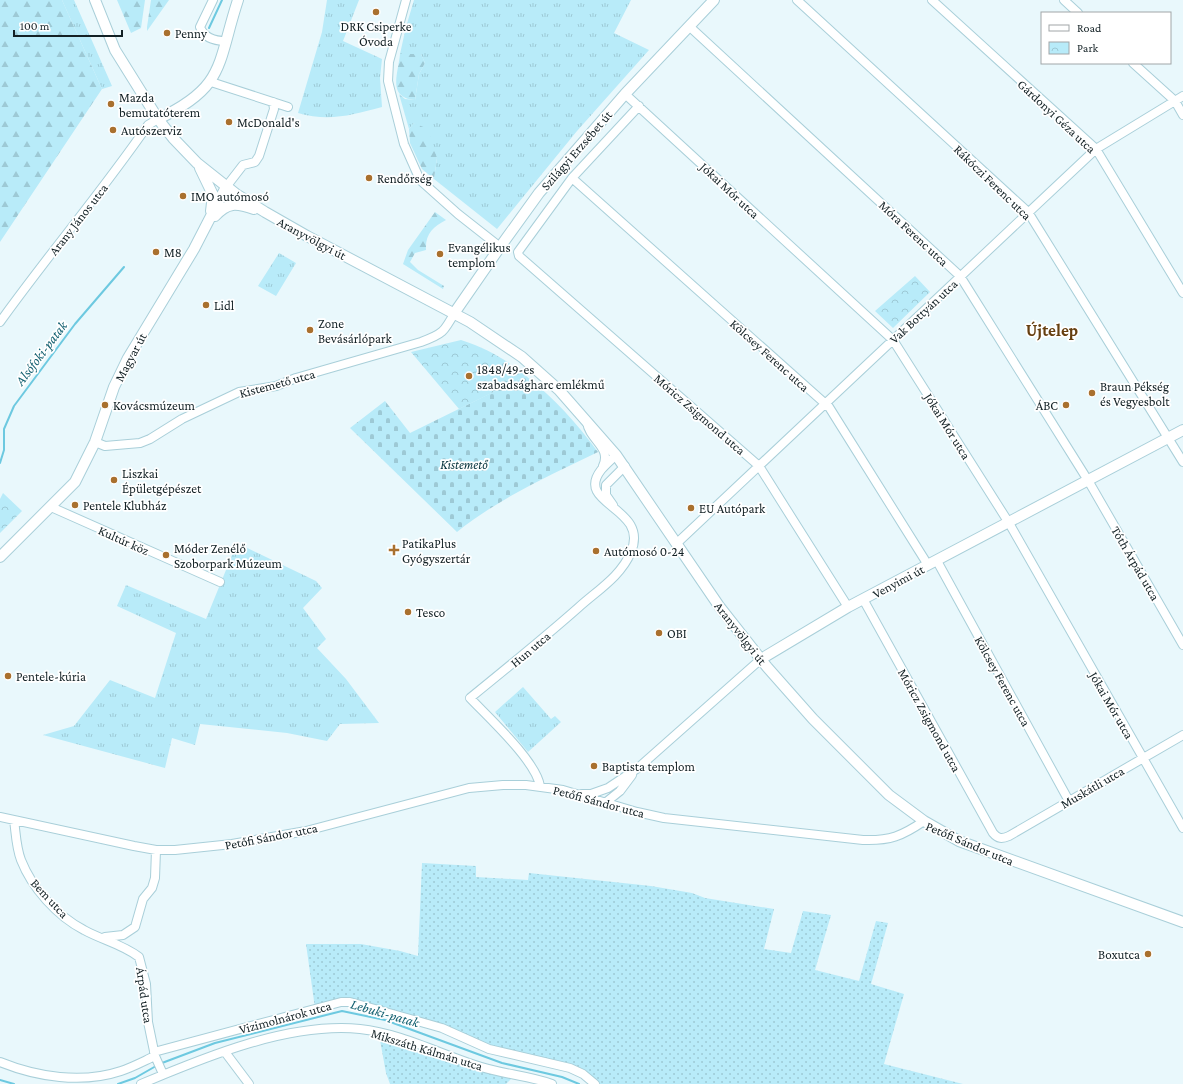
<svg xmlns="http://www.w3.org/2000/svg" width="1183" height="1084" font-family="'Crimson Pro',serif">
	<style>
		.grass { fill: url(#grass-tufts) }
		.forest { fill: url(#forest-firs) }
		.cemetery { fill: url(#cemetery-stones) }
		.park { fill: url(#park-crowns) }
		.garden { fill: url(#garden-dots) }
		.lines { fill: none; stroke-linecap: round; stroke-linejoin: round }
		.stream { stroke: #6dc9e0; stroke-width: 2 }
		.minor-casing { stroke: #a9cfd9; stroke-width: 10 }
		.tertiary-casing { stroke: #a9cfd9; stroke-width: 12 }
		.minor { stroke: #fff; stroke-width: 8 }
		.tertiary { stroke: #fff; stroke-width: 10 }
		.poi-dot { fill: #a9702e; stroke: #fff; stroke-width: 1.5 }
		.labels { text-anchor: middle; stroke-width: 3.5; stroke-linejoin: round; paint-order: stroke }
		.poi-label { font-size: 13px; fill: #132125; stroke: #fff; text-anchor: start }
		.street-label { font-size: 13px; fill: #132125; stroke: #fff }
		.park-label { font-size: 13px; font-style: italic; fill: #03313b; stroke: #fff }
		.water-label { font-size: 14px; font-style: italic; fill: #146171; stroke: #fff }
		.district-label { font-size: 17px; font-weight: bold; fill: #663f10; stroke: #fff }
	</style>
	<defs>
		<pattern id="grass-tufts" width="24" height="20" patternUnits="userSpaceOnUse"><rect width="24" height="20" fill="#b8ebf9"/><path d="M3 7l-1-3M5 7V3M7 7l1-3M15 17l-1-3M17 17v-4M19 17l1-3" fill="none" stroke="#9dc9d5"/></pattern>
		<pattern id="forest-firs" width="22" height="20" patternUnits="userSpaceOnUse"><rect width="22" height="20" fill="#b8ebf9"/><path d="M5 1l3.5 6h-7zM16 11l3.5 6h-7z" fill="#9dc9d5"/></pattern>
		<pattern id="cemetery-stones" width="16" height="16" patternUnits="userSpaceOnUse"><rect width="16" height="16" fill="#b8ebf9"/><path d="M2 7V4a2 2 0 0 1 4 0v3zM10 15v-3a2 2 0 0 1 4 0v3z" fill="#9dc9d5"/></pattern>
		<pattern id="park-crowns" width="20" height="18" patternUnits="userSpaceOnUse"><rect width="20" height="18" fill="#b8ebf9"/><path d="M2 6a3 3 0 1 1 6 0M12 15a3 3 0 1 1 6 0" fill="none" stroke="#9dc9d5"/></pattern>
		<pattern id="garden-dots" width="8" height="8" patternUnits="userSpaceOnUse"><rect width="8" height="8" fill="#b8ebf9"/><path d="M2 2h.1M6 6h.1" fill="none" stroke="#9dc9d5" stroke-width="1.8" stroke-linecap="round"/></pattern>
	</defs>
	<rect width="100%" height="100%" fill="#e9f8fc"/>
	<!-- grass -->
	<path class="grass" d="M62,0H74L112,86L102,89Z
		M327,0H359L343,41L382,59L380,78L382,107C352,115 329,122 298,113L322,32Z
		M414,0H631L614,33L649,50L577,131L497,229L434,179L437,158L414,123L409,129L399,94L405,99L415,100L419,74L425,63L421,54H400L406,27Z
		M279,253L296,263L276,296L258,286Z
		M237,543L316,581L322,588L303,608L326,639L317,648L346,679L379,723L340,724L327,741L287,733L200,724L195,745L172,738L165,768L43,735L74,726L110,680L155,698L176,633L117,606L126,585L206,619Z
		M523,687L551,719L555,716L561,722L528,752L495,712Z"/>
	<!-- forest -->
	<path class="forest" d="M0,0H62L102,89L0,242Z
		M117,0H145L141,28L131,33Z
		M151,0H169L147,31V27Z
		M400,54H421L425,63L419,74L415,100C387,97 398,75 400,54Z
		M414,123L428,129L437,158L434,179L422,169L410,143L409,129Z
		M435,212L446,220C433,227 425,234 426,250L415,253L410,262L418,270L444,286L443,289L403,264L408,250Z"/>
	<!-- cemetery -->
	<path class="cemetery" d="M526,376C555,399 575,421 598,452C549,476 499,498 457,532L350,428L385,401L410,433Z"/>
	<!-- park -->
	<path class="park" d="M915,276L930,292L893,328L875,311Z
		M461,340C488,349 504,358 526,376L459,409L411,352Z
		M3,493L22,511L0,533V499Z"/>
	<!-- garden -->
	<path class="garden" d="M422,863L476,866V877L528,880L529,873L651,886L692,893L705,898L774,909L764,949L791,953L803,911L831,915L815,970L859,981L876,921L888,923L871,984L904,994L884,1064L963,1084H599L583,1071L486,1046L433,1024L380,1006L346,998L315,1008L306,944H361L400,951L418,956Z
		M380,1040L513,1077L506,1084H390L386,1073Z"/>
	<g class="lines">
		<!-- stream -->
		<path class="stream" d="M209,28L222,0
			M0,463L4,450V429L14,406L75,324L124,267
			M162,1063L215,1043L342,1011L385,1020L502,1063L562,1077L579,1084
			M0,1080L14,1084
			M118,1084L135,1078L156,1066"/>
		<!-- minor casing -->
		<g class="minor-casing">
			<path id="minor" d="M213,0L200,27C204,38 214,41 226,41
				M406,0L389,62L388,81L404,144L420,180L458,214L500,247
				M797,0L1028,212L1183,462
				M932,0L1096,149L1183,293
				M1064,0L1078,13
				M690,27L960,276L1089,482L1183,645
				M1133,63L1175,101L1183,115
				M211,82L288,107
				M625,94L893,340L1009,523L1183,828
				M639,106L572,178L518,252L519,256L759,466L848,607
				M572,178L829,407L928,565
				M226,187L243,165L255,162L259,156L274,109L273,102
				M0,322C48,255 101,193 148,125L158,119
				M587,422C589,440 612,447 603,466
				M95,442L105,446L140,443L150,439L182,419L239,392L276,386L296,378L421,342C443,334 444,332 455,312
				M613,505L606,495V485L625,466
				M51,507L220,582
				M676,544L1096,149L1183,96
				M937,561L1069,801
				M863,599L993,833C998,839 1002,839 1009,836L1183,735
				M540,786C536,761 489,718 470,698C507,668 544,638 579,607C598,590 621,576 631,552C650,507 574,505 601,470C605,465 611,460 616,455
				M582,794H591L608,788L638,768L761,659
				M605,803L620,791L632,775
				M0,817L134,846L156,850H175L232,844L306,831L469,788L503,785H526L563,790L637,812L664,818L863,840C890,841 902,836 924,821
				M14,820C16,834 16,847 21,860C32,888 57,916 84,930C102,940 122,944 139,957L146,984L148,1022L155,1056L163,1074
				M105,937L123,935L135,927L143,899L152,888L155,878L156,850
				M154,1052L341,1002H350L442,1028L489,1049L570,1068L583,1074L595,1084
				M225,1052L249,1084
				M0,1062C37,1077 82,1084 121,1071C133,1067 144,1061 155,1056
				M141,1084C205,1057 289,1022 360,1029C399,1033 438,1053 475,1065C500,1074 527,1075 552,1084"/>
		</g>
		<!-- tertiary casing -->
		<g class="tertiary-casing">
			<path id="tertiary" d="M95,0L115,50L158,119L173,138L197,163L236,194L265,212L307,236L470,322L522,357L559,390L616,455L719,606L767,667L813,719L889,795L924,821L959,841L1183,922
				M158,119C226,87 217,64 238,0
				M200,168L213,195L211,211
				M215,216C228,202 236,203 254,209
				M455,312L500,247L539,193L625,94L714,0
				M0,557L75,482L95,442L114,387L128,358L194,249L226,187
				M761,659L848,607L1183,430"/>
		</g>
		<!-- minor -->
		<use href="#minor" class="minor"/>
		<!-- tertiary -->
		<use href="#tertiary" class="tertiary"/>
	</g>
	<!-- markers -->
	<g class="poi-dot">
		<circle cx="376" cy="12" r="4"/>
		<circle cx="167" cy="33" r="4"/>
		<circle cx="111" cy="104" r="4"/>
		<circle cx="229" cy="122" r="4"/>
		<circle cx="113" cy="130" r="4"/>
		<circle cx="369" cy="178" r="4"/>
		<circle cx="183" cy="196" r="4"/>
		<circle cx="156" cy="252" r="4"/>
		<circle cx="440" cy="254" r="4"/>
		<circle cx="206" cy="305" r="4"/>
		<circle cx="310" cy="330" r="4"/>
		<circle cx="469" cy="376" r="4"/>
		<circle cx="1092" cy="393" r="4"/>
		<circle cx="105" cy="405" r="4"/>
		<circle cx="1066" cy="405" r="4"/>
		<circle cx="114" cy="480" r="4"/>
		<circle cx="75" cy="505" r="4"/>
		<circle cx="691" cy="508" r="4"/>
		<path d="M392 544h4v4h4v4h-4v4h-4v-4h-4v-4h4z"/>
		<circle cx="596" cy="551" r="4"/>
		<circle cx="166" cy="555" r="4"/>
		<circle cx="408" cy="612" r="4"/>
		<circle cx="659" cy="633" r="4"/>
		<circle cx="8" cy="676" r="4"/>
		<circle cx="594" cy="766" r="4"/>
		<circle cx="1148" cy="954" r="4"/>
	</g>
	<g class="labels">
		<!-- poi labels -->
		<g class="poi-label">
			<text x="376" y="31" text-anchor="middle">DRK Csiperke<tspan x="376" dy="15">Óvoda</tspan></text>
			<text x="175" y="38">Penny</text>
			<text x="119" y="102">Mazda<tspan x="119" dy="15">bemutatóterem</tspan></text>
			<text x="237" y="127">McDonald's</text>
			<text x="121" y="135">Autószerviz</text>
			<text x="377" y="183">Rendőrség</text>
			<text x="191" y="201">IMO autómosó</text>
			<text x="448" y="252">Evangélikus<tspan x="448" dy="15">templom</tspan></text>
			<text x="164" y="257">M8</text>
			<text x="214" y="310">Lidl</text>
			<text x="318" y="328">Zone<tspan x="318" dy="15">Bevásárlópark</tspan></text>
			<text x="477" y="374">1848/49-es<tspan x="477" dy="15">szabadságharc emlékmű</tspan></text>
			<text x="1100" y="391">Braun Pékség<tspan x="1100" dy="15">és Vegyesbolt</tspan></text>
			<text x="113" y="410">Kovácsmúzeum</text>
			<text x="1058" y="410" text-anchor="end">ÁBC</text>
			<text x="122" y="478">Liszkai<tspan x="122" dy="15">Épületgépészet</tspan></text>
			<text x="83" y="510">Pentele Klubház</text>
			<text x="699" y="513">EU Autópark</text>
			<text x="402" y="548">PatikaPlus<tspan x="402" dy="15">Gyógyszertár</tspan></text>
			<text x="174" y="553">Móder Zenélő<tspan x="174" dy="15">Szoborpark Múzeum</tspan></text>
			<text x="604" y="556">Autómosó 0-24</text>
			<text x="416" y="617">Tesco</text>
			<text x="667" y="638">OBI</text>
			<text x="16" y="681">Pentele-kúria</text>
			<text x="602" y="771">Baptista templom</text>
			<text x="1140" y="959" text-anchor="end">Boxutca</text>
		</g>
		<!-- street labels -->
		<g class="street-label">
			<text transform="translate(1057 116) rotate(43)" y="5">Gárdonyi Géza utca</text>
			<text transform="translate(576 150) rotate(-49)" y="5">Szilágyi Erzsébet út</text>
			<text transform="translate(993 182) rotate(44)" y="5">Rákóczi Ferenc utca</text>
			<text transform="translate(730 190) rotate(43)" y="5">Jókai Mór utca</text>
			<text transform="translate(78 219) rotate(-52)" y="5">Arany János utca</text>
			<text transform="translate(914 233) rotate(43)" y="5">Móra Ferenc utca</text>
			<text transform="translate(312 238) rotate(28)" y="5">Aranyvölgyi út</text>
			<text transform="translate(923 311) rotate(-43)" y="5">Vak Bottyán utca</text>
			<text transform="translate(770 355) rotate(42)" y="5">Kölcsey Ferenc utca</text>
			<text transform="translate(130 357) rotate(-62)" y="5">Magyar út</text>
			<text transform="translate(277 383) rotate(-15)" y="5">Kistemető utca</text>
			<text transform="translate(700 414) rotate(41)" y="5">Móricz Zsigmond utca</text>
			<text transform="translate(948 426) rotate(58)" y="5">Jókai Mór utca</text>
			<text transform="translate(124 540) rotate(24)" y="5">Kultúr köz</text>
			<text transform="translate(1136 563) rotate(60)" y="5">Tóth Árpád utca</text>
			<text transform="translate(898 581) rotate(-28)" y="5">Venyimi út</text>
			<text transform="translate(741 633) rotate(52)" y="5">Aranyvölgyi út</text>
			<text transform="translate(530 649) rotate(-40)" y="5">Hun utca</text>
			<text transform="translate(1003 681) rotate(61)" y="5">Kölcsey Ferenc utca</text>
			<text transform="translate(1112 705) rotate(60)" y="5">Jókai Mór utca</text>
			<text transform="translate(930 720) rotate(61)" y="5">Móricz Zsigmond utca</text>
			<text transform="translate(1092 787) rotate(-30)" y="5">Muskátli utca</text>
			<text transform="translate(599 801) rotate(15)" y="5">Petőfi Sándor utca</text>
			<text transform="translate(271 836) rotate(-11)" y="5">Petőfi Sándor utca</text>
			<text transform="translate(970 843) rotate(23)" y="5">Petőfi Sándor utca</text>
			<text transform="translate(50 898) rotate(47)" y="5">Bem utca</text>
			<text transform="translate(145 995) rotate(82)" y="5">Árpád utca</text>
			<text transform="translate(285 1017) rotate(-15)" y="5">Vizimolnárok utca</text>
			<text transform="translate(427 1049) rotate(17)" y="5">Mikszáth Kálmán utca</text>
		</g>
		<!-- park labels -->
		<g class="park-label">
			<text x="464" y="469">Kistemető</text>
		</g>
		<!-- water labels -->
		<g class="water-label">
			<text transform="translate(41 353) rotate(-53)" y="5">Alsófoki-patak</text>
			<text transform="translate(385 1013) rotate(16)" y="5">Lebuki-patak</text>
		</g>
		<!-- district labels -->
		<g class="district-label">
			<text x="1052" y="336">Újtelep</text>
		</g>
	</g>
	<!-- legend -->
	<rect x="1041" y="12" width="130" height="52" fill="#ffffff" stroke="#a1a6a8"/>
	<rect x="1049" y="25" width="20" height="6" fill="#ffffff" stroke="#a1a6a8"/>
	<text x="1077" y="32" font-size="12" fill="#132125">Road</text>
	<rect x="1049" y="42" width="20" height="12" fill="url(#park-crowns)" stroke="#a1a6a8"/>
	<text x="1077" y="52" font-size="12" fill="#132125">Park</text>
	<!-- scale -->
	<path d="M14 30v6h108v-6" fill="none" stroke="#132125" stroke-width="2"/>
	<text x="20" y="30" font-size="12" fill="#132125" stroke="#ffffff" stroke-width="3" paint-order="stroke">100 m</text>
</svg>
